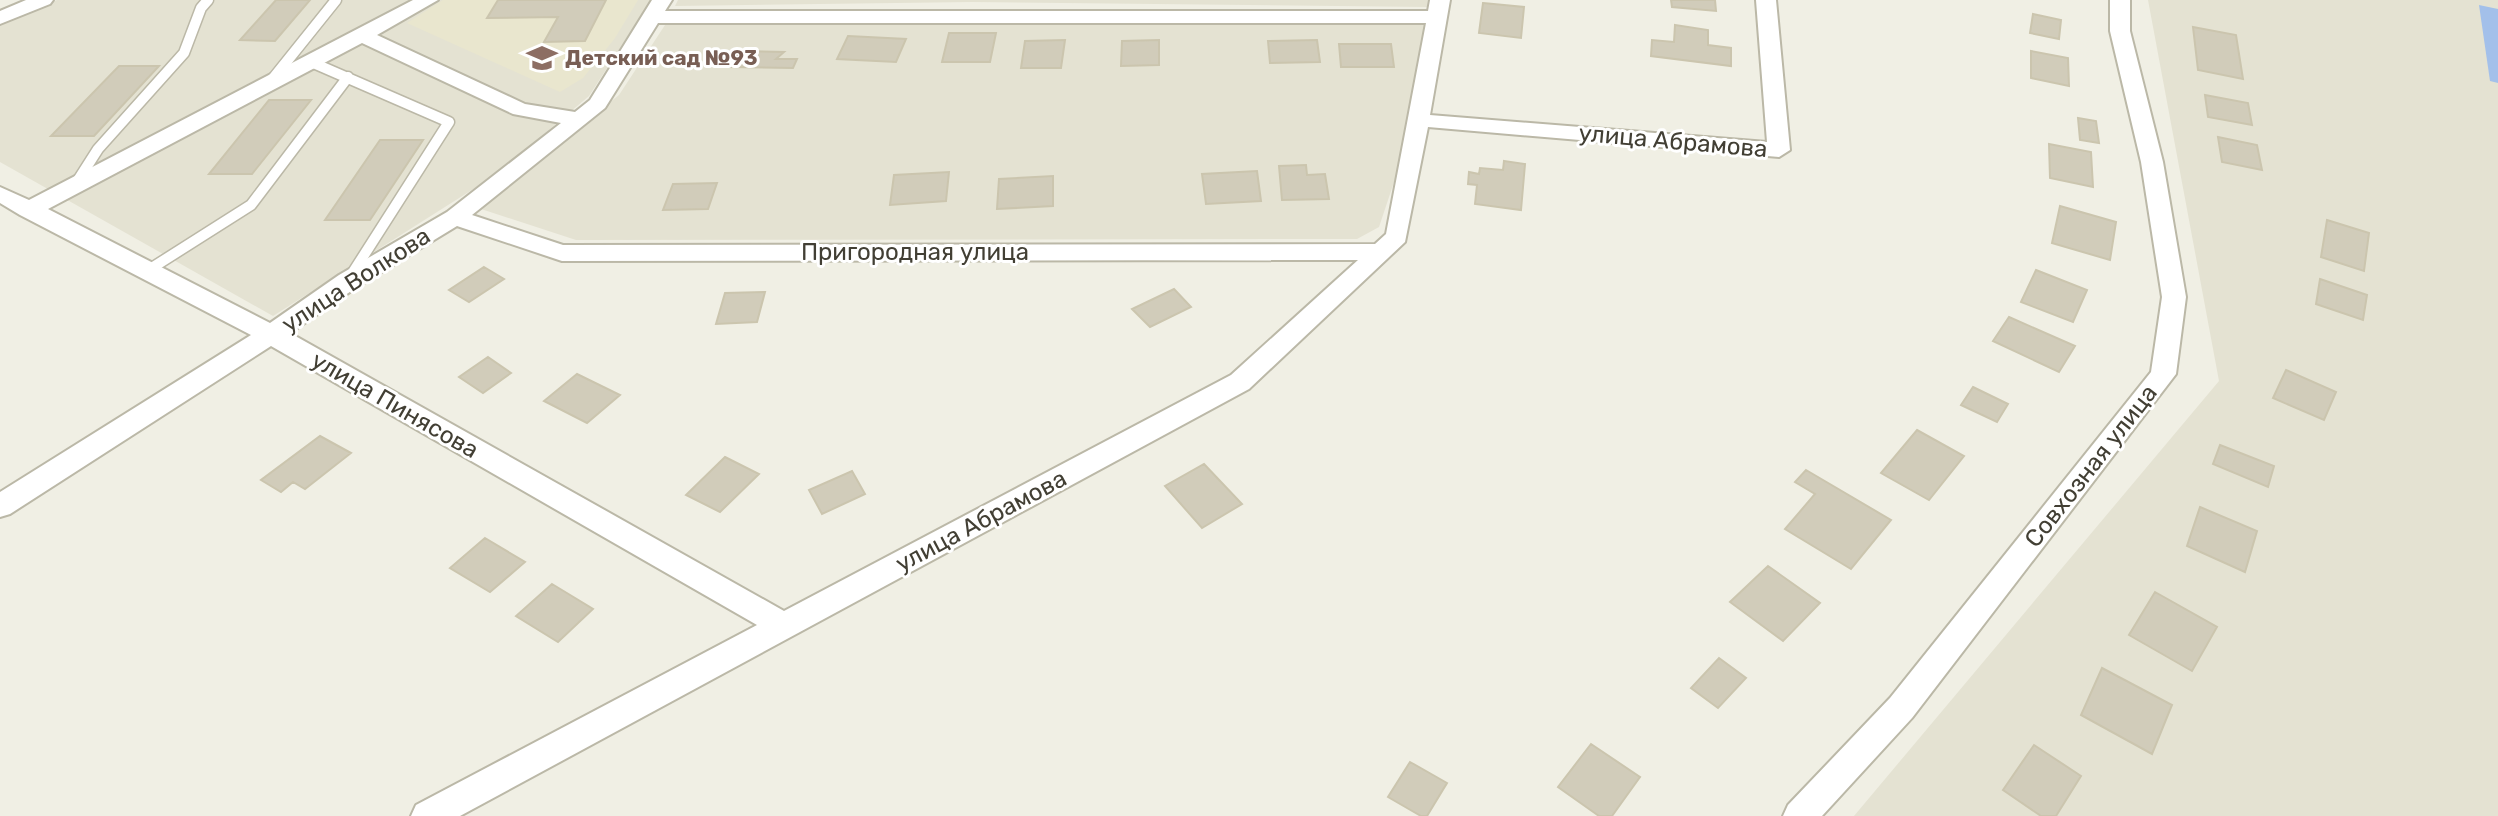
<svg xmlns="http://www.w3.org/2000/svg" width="2498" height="816" font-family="Rubik,sans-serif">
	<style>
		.residential { fill: #e4e2d2 }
		.education { fill: #e9e6ce }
		.water { fill: #a3c0ea }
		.building { fill: #d1ccba; stroke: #cbc5ae; stroke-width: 2 }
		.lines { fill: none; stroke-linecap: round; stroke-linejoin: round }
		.lane-casing { stroke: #bbb8a7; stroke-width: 13 }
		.street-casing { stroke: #bbb8a7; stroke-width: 4 }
		.lane { stroke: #fff; stroke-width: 10 }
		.street { fill: #fff; fill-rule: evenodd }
		.labels { text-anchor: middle; stroke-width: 6; stroke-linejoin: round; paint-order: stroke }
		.far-education-label { font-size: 21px; font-weight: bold; fill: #785e54; stroke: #fff; text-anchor: start }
		.street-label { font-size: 24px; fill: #423f34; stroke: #fff }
	</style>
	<rect width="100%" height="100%" fill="#f0efe4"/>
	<!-- residential -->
	<path class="residential" d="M57,0H651L589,96L497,174L273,316L0,162V25Z
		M678,0H1428L1427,7L972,2L675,6Z
		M2148,0H2498V816H1854L2219,381Z
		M1429,21L1401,161L1379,227L1357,239L576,240L478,208L619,95L667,22Z"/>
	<!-- education -->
	<path class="education" d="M443,0H638L615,38L583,78L560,92L407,23Z"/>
	<!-- water -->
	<path class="water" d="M2479,5L2498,9V83L2490,81Z"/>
	<!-- building -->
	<path class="building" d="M276,0H310L275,41L240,40Z
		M498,0H606L585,41L544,42L558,17L487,18Z
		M1671,0H1715L1716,11L1672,7Z
		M1483,3L1524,7L1521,38L1479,33Z
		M2033,14L2061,20L2059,39L2030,33Z
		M1675,25L1708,30V45L1731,48V66L1651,56L1652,40L1674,42Z
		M2193,27L2236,35L2243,79L2198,70Z
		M949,33H996L990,62H942Z
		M848,36L906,39L896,62L837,59Z
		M1065,40L1061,68H1021L1025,41Z
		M1159,40V65L1121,66L1122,41Z
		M1317,40L1320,62L1270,63L1268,41Z
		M1339,44H1391L1394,67H1341Z
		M735,51L784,52L776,59H797L793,68L728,67Z
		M2031,51L2068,58L2069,86L2031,78Z
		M119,66H159L94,136H51Z
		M2205,95L2248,103L2252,125L2208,117Z
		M269,100H311L252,174H209Z
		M2078,118L2096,121L2099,143L2080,140Z
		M2218,137L2257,145L2262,170L2222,162Z
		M380,140H423L370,220H325Z
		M2049,144L2091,152L2093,187L2050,178Z
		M1504,161L1525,164L1521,210L1475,204L1477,185L1468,184L1469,172L1479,174L1480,168L1503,170Z
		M1306,165L1307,175L1325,174L1329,199L1282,200L1279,166Z
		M1257,171L1261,201L1206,204L1202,174Z
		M949,172L946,201L890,205L894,175Z
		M1053,176V206L997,209L999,179Z
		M717,183L708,209L663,210L673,184Z
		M2060,206L2116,222L2110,260L2052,243Z
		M2327,220L2369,233L2364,271L2321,257Z
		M484,267L504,279L469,302L449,290Z
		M2036,270L2087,290L2073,322L2021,302Z
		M2320,279L2367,295L2363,320L2316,304Z
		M1174,289L1191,307L1150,327L1132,309Z
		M765,292L757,322L716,324L725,293Z
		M2009,317L2075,346L2059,372L1993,341Z
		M488,357L511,373L483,393L459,377Z
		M2286,370L2336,392L2324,420L2273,398Z
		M577,374L620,395L587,423L544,401Z
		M1973,387L2008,404L1997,422L1961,405Z
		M1917,430L1964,456L1929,500L1881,473Z
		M320,436L351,453L305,489L293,482L281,492L261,480Z
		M2220,445L2274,466L2268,487L2213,464Z
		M725,457L759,474L720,512L686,495Z
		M1204,464L1242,504L1202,528L1165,486Z
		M1806,470L1891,520L1851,569L1785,529L1815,494L1795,482Z
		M852,471L865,494L822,514L809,490Z
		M2200,507L2257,531L2245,572L2187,546Z
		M485,538L525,562L490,592L450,568Z
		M1768,566L1820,603L1783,641L1730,602Z
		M552,584L593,609L558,642L516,616Z
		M2155,592L2217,627L2192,671L2129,635Z
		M1719,658L1746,678L1718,708L1691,688Z
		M2102,668L2172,705L2152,754L2081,715Z
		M1591,744L1640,777L1612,816H1599L1558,787Z
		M2034,745L2081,776L2056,816H2041L2003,790Z
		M1410,762L1447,783L1427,816H1421L1388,797Z"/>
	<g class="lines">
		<!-- lane casing -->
		<g class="lane-casing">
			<path id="lane" d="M311,62L449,122L350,277
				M271,81L336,0
				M75,185L98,149L184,53L201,8L208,0
				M147,271L251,205L348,77"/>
		</g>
		<!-- street casing -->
		<g class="street-casing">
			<path id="street" d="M26,0H53L50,4L0,24V11Z
				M413,0H438L377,35L525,104L575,112L590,100L652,0H672L665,11H1428L1430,0H1450L1430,115L1767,142L1756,0H1776L1790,150L1779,157L1428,127L1405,242L1249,389L460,816H411L416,805L757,625L271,346L10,514L0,517V492L251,335L20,215L0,203V187L29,200ZM658,23H1426L1386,234L1375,244L563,245L472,215L605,108ZM362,43L513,114L561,123L447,212L339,275L270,323L48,209ZM457,226L562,261L1358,260L1231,375L784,611L290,333L357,287Z
				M2110,0H2130V31L2163,162L2186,297L2176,374L1912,718L1822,816H1783L1788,805L1890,698L2151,372L2162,297L2141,162L2110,31Z"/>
		</g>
		<!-- lane -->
		<use href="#lane" class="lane"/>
		<!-- street -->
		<use href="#street" class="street"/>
	</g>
	<!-- icons -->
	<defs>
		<g id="school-bare" transform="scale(2.415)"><path d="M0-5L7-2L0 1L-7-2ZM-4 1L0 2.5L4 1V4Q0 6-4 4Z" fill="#8d6e63" stroke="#fff" stroke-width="2.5" paint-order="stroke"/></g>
	</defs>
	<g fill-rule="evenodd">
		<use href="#school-bare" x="542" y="58"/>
	</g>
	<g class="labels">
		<!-- far-education labels -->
		<g class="far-education-label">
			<text x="565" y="65">Детский сад №93</text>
		</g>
		<!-- street labels -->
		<g class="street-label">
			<text transform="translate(1673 141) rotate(5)" y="8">улица Абрамова</text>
			<text x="915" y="260">Пригородная улица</text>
			<text transform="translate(356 280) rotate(-33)" y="8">улица Волкова</text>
			<text transform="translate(395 405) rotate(30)" y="8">улица Пинясова</text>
			<text transform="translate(2091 466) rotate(-52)" y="8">Совхозная улица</text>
			<text transform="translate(981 521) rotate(-28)" y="8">улица Абрамова</text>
		</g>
	</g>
</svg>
